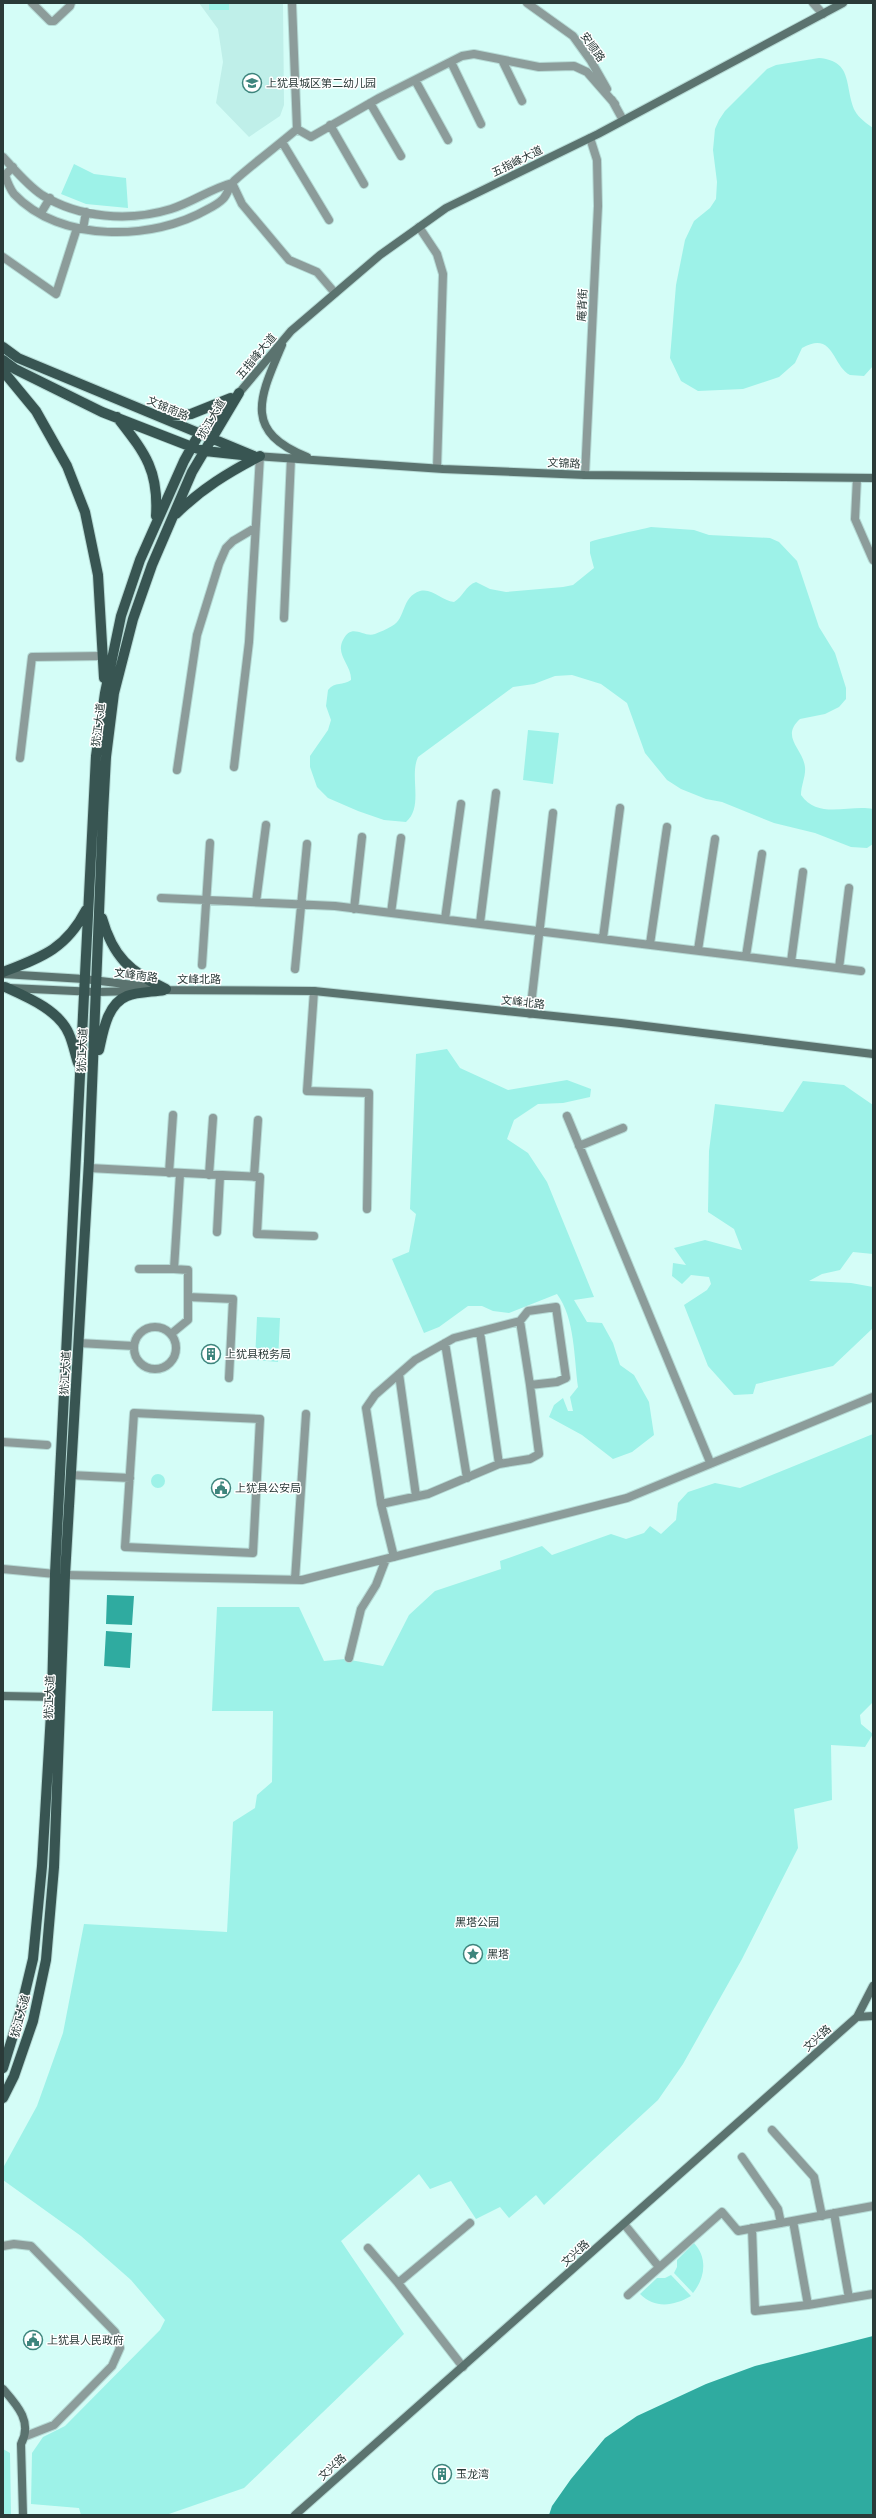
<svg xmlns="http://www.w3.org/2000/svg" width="876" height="2518" font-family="Mulish,'Noto Sans SC',sans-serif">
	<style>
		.built { fill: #bfefe9 }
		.green { fill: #9df2e8 }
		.water { fill: #2faba0 }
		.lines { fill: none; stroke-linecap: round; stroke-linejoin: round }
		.street-casing { stroke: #b5dad5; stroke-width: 10 }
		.secondary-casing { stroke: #b5dad5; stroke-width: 10 }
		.primary-casing { stroke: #b5dad5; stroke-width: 12 }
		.street { stroke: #8c9c9a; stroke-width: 8 }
		.secondary { stroke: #5b736f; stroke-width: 8 }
		.primary { stroke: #385552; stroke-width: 10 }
		.labels { text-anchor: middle; stroke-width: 3; stroke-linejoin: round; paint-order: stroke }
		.street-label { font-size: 11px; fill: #2a3a38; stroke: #fff }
		.poi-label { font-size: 11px; fill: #2a3a38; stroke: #fff; text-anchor: start }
		.park-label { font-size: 11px; fill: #1d3230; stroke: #fff }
	</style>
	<rect width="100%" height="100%" fill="#d4fdf7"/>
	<!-- built -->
	<path class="built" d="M199,3H283L284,105L280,116L249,137L216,103L223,62L218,29Z"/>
	<!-- green -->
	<path class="green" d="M209,3H229V10H209Z
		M819,58C854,61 844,87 855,111C858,117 867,124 873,128V366L864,376L850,375C832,366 834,330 802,348L795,363L779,377L743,389L698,391L681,381L670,358L676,285L685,240L694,221L710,208L716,199L717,182L713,150L715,129L719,120L725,111L767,69L776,65Z
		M74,164L94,174L126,178L128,208L86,204L61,194Z
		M651,527L694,530L709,535L770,538L779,542L797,561L819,627L835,653L846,688V699L839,707L825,714L800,719C780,737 803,749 805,767C806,776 801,785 801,795C818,820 850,804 873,809V844L867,848L851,847L815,833L774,823L722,802L706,799L681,789L667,780L645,753L627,703L601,684L572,675L555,676L534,684L513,687L418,757C409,776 424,807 406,822L384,820L358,811L328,798L317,787L310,767V756L328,730L331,720L326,706L328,690C335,681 343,686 351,680C352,665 335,655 343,640C352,622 363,638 375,634C380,632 387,629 392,626C406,619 401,597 420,591C433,588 442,601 454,602C463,597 466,585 476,582L490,589L506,592L563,587L573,585L594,568L590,553V542C593,540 642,529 651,527Z
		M528,730L559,733L553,784L523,780Z
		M447,1049L460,1068L508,1090L567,1080L591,1089L590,1097L563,1103L538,1104L514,1120L507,1139L528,1153L547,1182L594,1297L574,1300L587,1322L602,1323L613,1343L620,1365L634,1375L649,1402L654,1435L632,1452L613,1459L582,1435L549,1417L554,1405L563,1398L568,1411H573L570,1397L578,1387C574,1358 575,1318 557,1294L509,1313L493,1311L482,1306H468L439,1327L424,1333L392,1259L409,1252L416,1214L410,1209L416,1054Z
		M803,1081L844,1085L873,1105V1254L853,1252L840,1270L822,1274L809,1281L851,1283L873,1287V1328L833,1366L756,1384L753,1394L734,1395L708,1366L684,1305L707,1290L711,1284L709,1277L691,1275L682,1284L672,1276L673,1263L686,1265L674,1248L705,1240L742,1250L734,1229L708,1212L709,1151L715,1104L783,1112Z
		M257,1317L280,1318L278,1362L255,1360Z
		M873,1434V1702L860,1715L861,1724L873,1734L865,1747L831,1745L832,1800L794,1809L798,1848L742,1959L683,2064L658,2100L544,2205L536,2195L509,2218L500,2207L476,2219L451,2181L430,2189L419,2174L341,2241L404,2334L244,2488L166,2515H81L79,2508L31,2504L32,2453L43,2437L65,2426L160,2330L165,2320L131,2280L81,2236L3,2180V2168L37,2106L63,2033L84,1924L227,1932L233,1822L255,1808L257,1795L272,1782L273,1711H212L217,1607H299L324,1661L345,1659L383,1666L409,1615L435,1591L501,1569L500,1561L542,1546L552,1555L611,1534L626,1539L644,1533L650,1526L661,1534L676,1520L678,1503L688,1492L715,1483L740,1488Z
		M151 1481a7 7 0 1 1 14 0a7 7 0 1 1-14 0Z
		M694,2243C708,2258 705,2278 693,2293L674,2273L677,2267V2260Z
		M671,2275L691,2296C674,2306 655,2309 640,2294L657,2278H665Z
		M3,2449L10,2453L11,2515H3Z"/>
	<!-- water -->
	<path class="water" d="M107,1595L134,1596L132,1625L106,1624Z
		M106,1631L132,1633L130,1668L104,1666Z
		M873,2336V2515H549L552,2506L571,2479L605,2438L637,2416L706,2384L755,2366Z"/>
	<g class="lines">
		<!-- street casing -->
		<g class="street-casing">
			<path id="street" d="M32,3L50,21H54L70,6L71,3
				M527,3L573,36L591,61L607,89
				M813,3L823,14
				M451,62L481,124
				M503,62L522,101
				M415,80L448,140
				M612,100L623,120
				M370,103L401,156
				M330,125L364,184
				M297,129L311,137L379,98L462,56L474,54L539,67L574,66L587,72L615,104
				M282,142L329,220
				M3,157C15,170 27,185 42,195C79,218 129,222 171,209C193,202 210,189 232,183
				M13,167L5,175C7,181 10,189 14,194C60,243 153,241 208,209C212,207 219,203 223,199C228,194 229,186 234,181C254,163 276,147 297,129L292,3
				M232,183L242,204L289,260L317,272L335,293
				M41,213L50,198
				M419,227L437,254L443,274L437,468
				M83,229L86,212
				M3,257L56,294L77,228
				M585,475L598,206L597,160L590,138
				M857,478L855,519L873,560
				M284,618L291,458
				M20,758L32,657L103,656
				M234,767L249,642L260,456
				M177,770L197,635L219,564L226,548L233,541L255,528
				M161,898L335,906L861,971
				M256,902L266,825
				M354,909L362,837
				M391,913L401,838
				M445,919L461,804
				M480,923L496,793
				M603,938L620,808
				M650,944L667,827
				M698,950L715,839
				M746,956L762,854
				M791,962L803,872
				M202,965L210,843
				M839,968L849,888
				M295,969L307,844
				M314,991L307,1091L369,1093L367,1209
				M530,1014L553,813
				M567,1116L710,1462
				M579,1146L623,1128
				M89,1168L260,1177L257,1234L314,1236
				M169,1173L173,1115
				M209,1175L213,1118
				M254,1177L258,1120
				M217,1232L220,1176
				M139,1269H174
				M188,1297L233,1299L229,1378
				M520,1321L530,1385
				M134 1348a21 21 0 1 1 42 0a21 21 0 1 1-42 0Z
				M480,1332L499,1464
				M171,1334L188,1320V1270L174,1269L180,1174
				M78,1343L134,1346
				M445,1343L467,1478
				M399,1374L416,1496
				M134,1413L260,1419L253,1553L125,1547Z
				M3,1442L47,1445
				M70,1475L130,1478
				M381,1504L366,1408L375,1395L415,1360L454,1338L520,1321L528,1311L556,1307L566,1378L557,1382L530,1385L539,1454L530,1459L499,1464L428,1494L381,1504L394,1557
				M3,1569L55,1574
				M65,1575L302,1580L627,1498L873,1397
				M295,1580L306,1414
				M349,1658L361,1609L376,1585L386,1559
				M772,2130L814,2177L822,2216
				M742,2157L778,2209L781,2223
				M834,2213L849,2298
				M793,2221L808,2305
				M624,2224L659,2267
				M752,2228L755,2311L808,2305L873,2294
				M3,2246L14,2244L31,2246L115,2332L120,2348L112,2366L54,2425L26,2436
				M368,2248L398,2283
				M628,2295L722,2212L738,2231L873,2206
				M463,2367L398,2283L470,2223"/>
		</g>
		<!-- secondary casing -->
		<g class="secondary-casing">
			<path id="secondary" d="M282,345C260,397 242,431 307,457
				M239,393L291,331L380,255L446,208L598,134L843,3
				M255,456L443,469L585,475L873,478
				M3,974L84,979L158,988
				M10,988L96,992L136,991
				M160,990L314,991L621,1023L873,1054
				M3,1696L57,1697
				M857,2017L873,1986
				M3,2389C17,2405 33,2422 21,2444L23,2515
				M295,2515L857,2017L873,2016"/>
		</g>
		<!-- primary casing -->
		<g class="primary-casing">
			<path id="primary" d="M3,347L18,358L254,456
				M3,360L15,369L102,412L192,447L205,451L242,455
				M3,371L36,411L67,466L85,512L98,575L104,678
				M117,417C144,452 159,469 156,516
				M162,417L191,414L231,398
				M176,514C201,489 229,472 260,456
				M102,918C113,957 130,972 166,989
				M3,972C42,957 66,949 86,910
				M5,987C27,997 59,1010 69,1034C73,1043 75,1054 78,1063
				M99,1050C103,1032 107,1004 127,996C137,992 153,992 164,990
				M3,2068L20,2013L33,1959L42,1866L52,1697L55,1574L96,756L105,693L121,616L140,560L184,461L199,434L230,403
				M3,2098L14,2076L33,2021L46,1960L54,1867L65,1575L89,1161L103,813L106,757L114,693L133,619L152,565L192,472L239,393"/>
		</g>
		<!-- street -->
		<use href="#street" class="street"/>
		<!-- secondary -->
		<use href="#secondary" class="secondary"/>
		<!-- primary -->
		<use href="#primary" class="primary"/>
	</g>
	<!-- icons -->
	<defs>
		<g id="school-ring" transform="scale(1)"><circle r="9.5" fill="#fff" stroke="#3e857d" stroke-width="1.5"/><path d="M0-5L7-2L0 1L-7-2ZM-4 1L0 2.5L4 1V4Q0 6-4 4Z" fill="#3e857d"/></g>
		<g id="building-ring" transform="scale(1)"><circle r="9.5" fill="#fff" stroke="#3e857d" stroke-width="1.5"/><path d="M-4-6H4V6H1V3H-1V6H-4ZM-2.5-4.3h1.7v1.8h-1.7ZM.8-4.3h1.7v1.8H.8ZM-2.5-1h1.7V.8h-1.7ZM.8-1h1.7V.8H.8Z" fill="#3e857d"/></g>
		<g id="civic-ring" transform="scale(1)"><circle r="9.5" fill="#fff" stroke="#3e857d" stroke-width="1.5"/><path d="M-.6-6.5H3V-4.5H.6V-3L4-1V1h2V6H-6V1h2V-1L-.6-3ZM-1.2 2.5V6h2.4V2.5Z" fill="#3e857d"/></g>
		<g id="sight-ring" transform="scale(1)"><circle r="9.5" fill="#fff" stroke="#3e857d" stroke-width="1.5"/><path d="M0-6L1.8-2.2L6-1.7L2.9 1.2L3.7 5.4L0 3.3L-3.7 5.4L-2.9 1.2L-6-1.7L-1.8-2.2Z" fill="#3e857d"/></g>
	</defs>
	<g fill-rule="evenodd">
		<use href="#school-ring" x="252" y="83"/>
		<use href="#building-ring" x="211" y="1354"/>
		<use href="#civic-ring" x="221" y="1488"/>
		<use href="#sight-ring" x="473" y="1954"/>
		<use href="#civic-ring" x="33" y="2340"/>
		<use href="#building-ring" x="442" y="2474"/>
	</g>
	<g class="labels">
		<!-- street labels -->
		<g class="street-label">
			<text transform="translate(593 47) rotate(55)" y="4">安顺路</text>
			<text transform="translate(517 161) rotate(-26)" y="4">五指峰大道</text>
			<text transform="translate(582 305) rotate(-87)" y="4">庵背街</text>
			<text transform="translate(256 356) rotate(-50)" y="4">五指峰大道</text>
			<text transform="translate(168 408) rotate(23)" y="4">文锦南路</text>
			<text transform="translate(211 419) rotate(-60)" y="4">犹江大道</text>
			<text transform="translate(564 463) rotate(3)" y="4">文锦路</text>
			<text transform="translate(98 725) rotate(-83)" y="4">犹江大道</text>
			<text transform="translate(136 975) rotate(7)" y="4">文峰南路</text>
			<text x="199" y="983">文峰北路</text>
			<text transform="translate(523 1002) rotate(6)" y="4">文峰北路</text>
			<text transform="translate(82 1050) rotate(-88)" y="4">犹江大道</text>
			<text transform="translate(65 1373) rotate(-87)" y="4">犹江大道</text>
			<text transform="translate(49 1697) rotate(-88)" y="4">犹江大道</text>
			<text transform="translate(20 2016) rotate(-75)" y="4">犹江大道</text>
			<text transform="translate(817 2038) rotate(-42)" y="4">文兴路</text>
			<text transform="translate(575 2253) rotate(-42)" y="4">文兴路</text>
			<text transform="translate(332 2467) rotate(-42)" y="4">文兴路</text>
		</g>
		<!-- poi labels -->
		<g class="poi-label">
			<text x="266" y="87">上犹县城区第二幼儿园</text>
			<text x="225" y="1358">上犹县税务局</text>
			<text x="235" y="1492">上犹县公安局</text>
			<text x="487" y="1958">黑塔</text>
			<text x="47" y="2344">上犹县人民政府</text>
			<text x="456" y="2478">玉龙湾</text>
		</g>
		<!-- park labels -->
		<g class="park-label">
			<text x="477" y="1926">黑塔公园</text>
		</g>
	</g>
	<!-- border -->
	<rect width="876" height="2518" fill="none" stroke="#2a3a38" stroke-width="8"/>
</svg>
